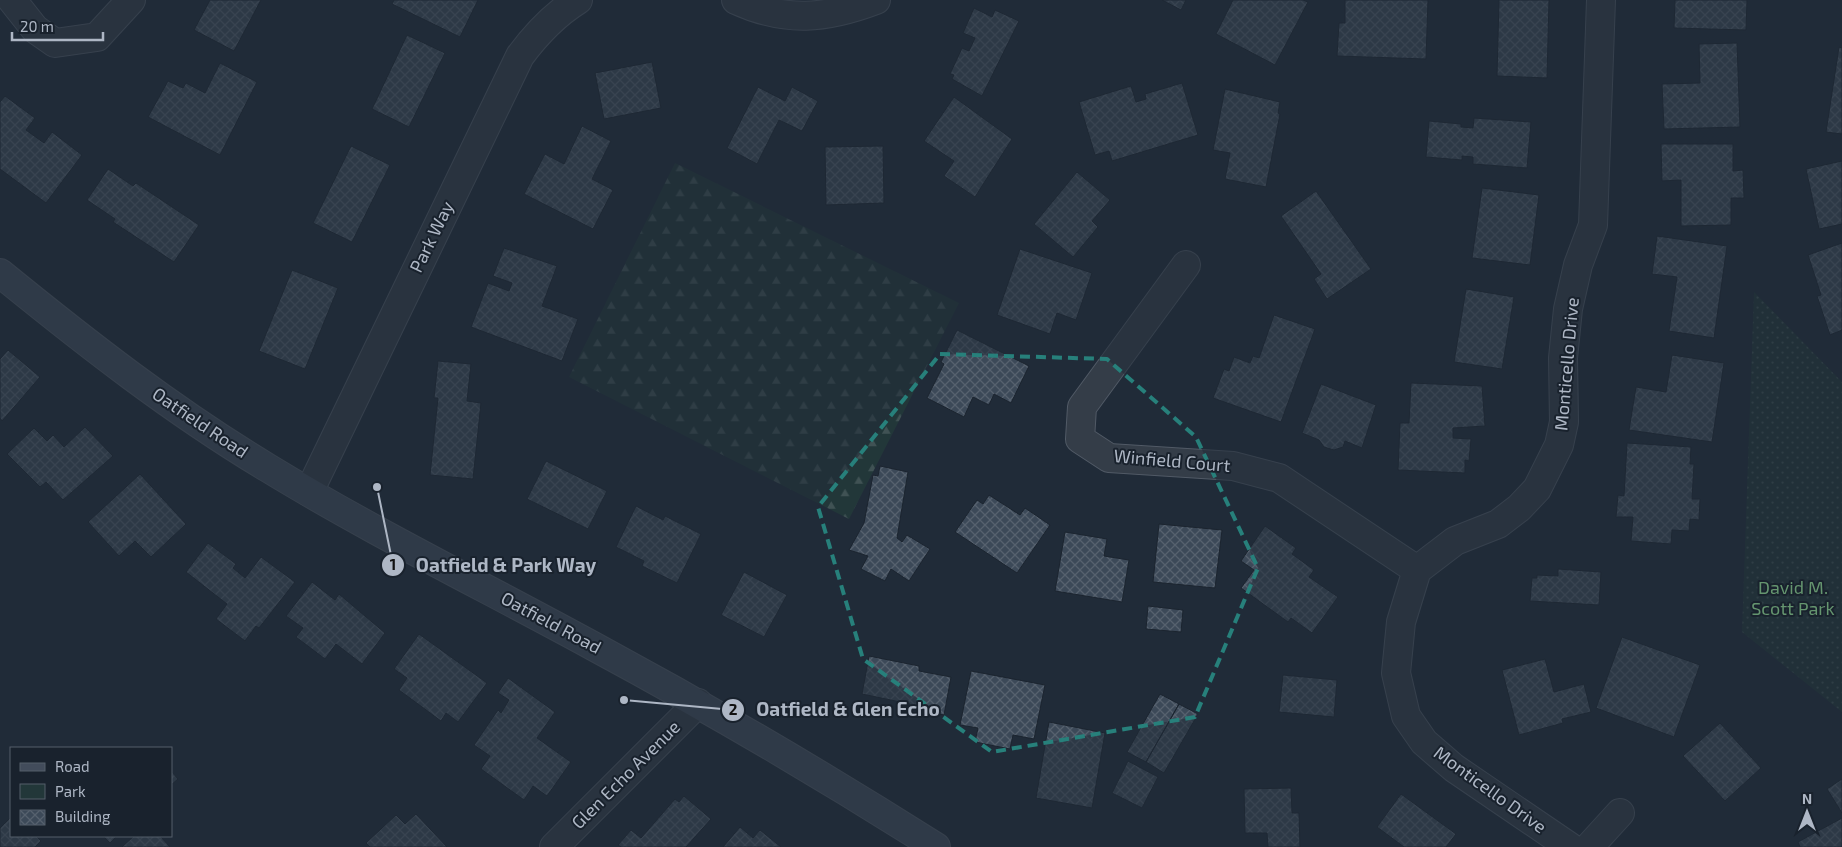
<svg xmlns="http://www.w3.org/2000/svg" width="1842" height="847" font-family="'Exo 2',sans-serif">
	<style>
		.green { fill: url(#green-dots) }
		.forest { fill: url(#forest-firs) }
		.building { fill: url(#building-cross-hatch); stroke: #1b242f }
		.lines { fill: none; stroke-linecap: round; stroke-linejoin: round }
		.minor-casing { stroke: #515a66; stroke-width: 30 }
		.tertiary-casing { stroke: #515a66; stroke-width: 30 }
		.secondary-casing { stroke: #515a66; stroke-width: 30 }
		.minor { stroke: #343d48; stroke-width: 28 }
		.tertiary { stroke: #343d48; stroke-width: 28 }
		.secondary { stroke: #424c5b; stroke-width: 28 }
		.marked { fill: none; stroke: #27807b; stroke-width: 4; stroke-dasharray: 10 6; stroke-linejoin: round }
		.labels { text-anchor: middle; stroke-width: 4; stroke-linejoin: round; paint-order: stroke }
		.street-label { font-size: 18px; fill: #aeb7c5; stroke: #19222d }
		.park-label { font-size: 18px; fill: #65956f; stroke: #19222d }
		.leader { fill: none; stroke: #aeb7c5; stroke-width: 2 }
		.callout-dot { fill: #aeb7c5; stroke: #19222d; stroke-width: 2 }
		.mark-label { font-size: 15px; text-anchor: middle; font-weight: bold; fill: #111 }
		.callout-label { font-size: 19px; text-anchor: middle; font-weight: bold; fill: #aeb7c5; stroke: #19222d; stroke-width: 4; stroke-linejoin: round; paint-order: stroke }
	</style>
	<defs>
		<pattern id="green-dots" width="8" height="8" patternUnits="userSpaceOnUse" patternTransform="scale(1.25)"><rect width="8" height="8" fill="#223739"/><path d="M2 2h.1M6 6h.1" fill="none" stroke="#405254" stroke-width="1.8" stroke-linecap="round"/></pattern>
		<pattern id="forest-firs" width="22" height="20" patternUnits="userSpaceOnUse" patternTransform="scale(1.25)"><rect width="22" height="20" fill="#223739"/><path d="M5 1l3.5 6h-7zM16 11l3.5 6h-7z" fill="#405254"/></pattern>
		<pattern id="building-cross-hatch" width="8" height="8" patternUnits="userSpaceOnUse" patternTransform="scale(1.25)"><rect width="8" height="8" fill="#3c4958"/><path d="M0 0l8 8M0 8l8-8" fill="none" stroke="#56616e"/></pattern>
	</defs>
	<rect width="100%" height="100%" fill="#202b38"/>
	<!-- green -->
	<path class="green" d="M1754,292L1842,382V712L1742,632Z"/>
	<!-- forest -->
	<path class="forest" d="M675,163L959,303L849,519L569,377Z"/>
	<!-- building -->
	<path class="building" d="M210,0H261L234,51L194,30Z
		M394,0H478L460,37L392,4Z
		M1162,0H1186L1181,10Z
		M1233,0H1303L1308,2L1275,65L1216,34Z
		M1345,0H1428L1426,59L1337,56L1339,23H1345Z
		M1499,0H1549L1547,78L1497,76Z
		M1675,0H1747L1746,30L1674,28Z
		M974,8L992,17L995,10L1019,21L982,96L952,79L954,75L950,74L962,48L969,51L975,38L963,33Z
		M407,35L445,53L409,127L372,109Z
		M1737,43L1740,127L1664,129L1662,84L1700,83L1699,44Z
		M1839,47L1842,48V134L1826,132Z
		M652,62L661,108L604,119L595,73Z
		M220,63L257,82L220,155L148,117L168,81L183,88L186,83L205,93Z
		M1182,83L1198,135L1112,161L1109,151L1095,155L1079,102L1131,86L1136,102L1146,99L1145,94Z
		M758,87L785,101L792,87L818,101L802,131L779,120L757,164L727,148Z
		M1225,89L1280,102L1278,113L1280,114L1266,187L1225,179L1230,153L1213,150Z
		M5,96L35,118L26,130L44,143L52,132L82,155L46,203L0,169V102Z
		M954,97L1012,139L975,197L944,176L954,161L924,141Z
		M1474,118L1531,122L1527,168L1473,164V157L1462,156V160L1426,157L1429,121L1461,124V127L1473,128Z
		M582,126L611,141L592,179L613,190L593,229L524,194L545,154L564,164Z
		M1661,144H1733V171L1743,170L1744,198H1731V225L1681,226V180L1662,181Z
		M351,146L390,165L352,242L313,223Z
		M883,146L884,203L826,205L825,147Z
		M1842,161V224L1819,229L1806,169Z
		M108,169L133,186L136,183L199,225L174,262L113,222L115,219L87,200Z
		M1077,172L1110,200L1092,221L1098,227L1073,257L1034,224Z
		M1482,188L1539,195L1530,265L1472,258Z
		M1316,191L1371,269L1327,299L1314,279L1321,274L1281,216Z
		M1657,236L1727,246L1714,338L1669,331L1677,277L1652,274Z
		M1842,243V330L1830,335L1817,296L1821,295L1808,255Z
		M504,248L557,266L542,306L578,319L562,361L471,327L488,283L509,291L512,283L493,276Z
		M1020,249L1092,273L1076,320L1057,313L1050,334L997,315Z
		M292,270L338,288L305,369L259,351Z
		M1466,289L1514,297L1502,369L1454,362Z
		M1274,315L1315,329L1281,422L1213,398L1224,369L1229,371L1234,357L1250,363L1253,356L1259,358Z
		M957,330L1029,366L1011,403L994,394L989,405L973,397L964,417L927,398L944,364L941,362Z
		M8,350L40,377L2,421L0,418V359Z
		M1672,355L1724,363L1712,442L1629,430L1636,387L1666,392Z
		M438,361L471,364L467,401L481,403L473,479L430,475L438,398H434Z
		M1411,383L1482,386L1485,426L1453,428V438L1471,439L1469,461L1465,460V473L1398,470L1400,423H1409Z
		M1321,384L1376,405L1362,448L1345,441L1343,447L1334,450L1324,447L1319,440L1302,433Z
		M85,427L113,456L63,500L46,482L40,487L7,454L34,428L47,441L53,435L64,447Z
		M1627,443L1691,447L1690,464H1694L1692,499H1700L1699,520L1690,519L1689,531L1672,530L1671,544L1631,541L1633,517H1616L1618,495L1624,496Z
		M546,461L607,491L588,529L527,499Z
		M880,466L908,472L897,538L902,542L907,535L930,549L909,581L891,569L885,581L861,569L868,556L849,550L864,523L873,475L878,476Z
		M140,474L186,524L151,557L135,541L119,556L88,522Z
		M989,495L1020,515L1025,508L1050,525L1017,573L955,532L977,500L983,504Z
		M636,506L663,520L665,516L701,534L677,583L642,566L644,561L616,547Z
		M1159,524L1222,530L1215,588L1153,582Z
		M1265,526L1296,548L1292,554L1314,570L1309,577L1338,597L1312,633L1291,618L1288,622L1241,588L1254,570L1241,561Z
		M1065,532L1107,539L1104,556L1129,560L1122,602L1055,591Z
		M208,543L236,564L233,568L245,578L261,557L295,582L259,628L256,626L245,641L216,619L227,604L186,572Z
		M1558,569L1601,572L1599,605L1530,601L1532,578H1537V575L1558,576Z
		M744,572L787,595L764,637L721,615Z
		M312,582L335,600L339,594L385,633L362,664L336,644L325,659L296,637L303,628L286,616Z
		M1148,606L1183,610L1181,632L1146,629Z
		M419,634L487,683L458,722L446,713L441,721L399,690L407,678L394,669Z
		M1622,637L1700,665L1674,737L1596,708Z
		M869,656L919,666V671L951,677L944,715L910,708V704L862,694Z
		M1545,659L1554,692L1584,684L1591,712L1562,719L1563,723L1519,735L1502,670Z
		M971,671L1045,685L1034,739L1013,735L1010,749L975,742L978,728L960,725Z
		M1283,675L1337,680L1334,717L1279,712Z
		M508,678L555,712L537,738L571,762L547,796L533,786L524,800L481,769L490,756L474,745L498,710L501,713L509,700L498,693Z
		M1160,694L1179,704L1146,762L1127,752Z
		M1179,704L1198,714L1164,773L1146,762Z
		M1049,722L1105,733L1092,808L1036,798Z
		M1720,723L1761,768L1725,801L1683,756Z
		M1128,761L1158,777L1142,808L1112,793Z
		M171,771L178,779L171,785Z
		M1842,779V813L1827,789Z
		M1291,788L1292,813H1299L1300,847H1268L1267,833H1245L1244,789Z
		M1401,794L1456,834L1446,847H1404L1377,827Z
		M684,796L711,819L686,847H621L618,845L631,830L641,838L675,799L679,802Z
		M416,814L447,847H370L366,843L396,815L405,824Z
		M11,817V836H36L41,841L35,847H0V828Z
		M1842,818V847H1800L1798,842Z
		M740,827L753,838L760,830L781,847H723Z
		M103,836H117L110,843Z
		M134,836H160L170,847H122Z"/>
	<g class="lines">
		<!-- minor casing -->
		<g class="minor-casing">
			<path id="minor" d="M12,0L35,29L55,43L97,37L131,0
				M736,0C786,23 826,19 876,0
				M1186,265L1082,407L1080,439L1109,458L1233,466L1279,478L1417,570
				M309,492L520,56C537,33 554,15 578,0
				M1570,847L1454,768L1424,742L1406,716L1396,673L1401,622L1417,570L1455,541L1498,524L1519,508L1537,489L1559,445L1564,422L1563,358L1568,309L1578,265L1593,225L1601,0
				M1589,847L1620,813"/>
		</g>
		<!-- tertiary casing -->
		<g class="tertiary-casing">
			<path id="tertiary" d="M554,847L698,703"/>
		</g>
		<!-- secondary casing -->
		<g class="secondary-casing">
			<path id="secondary" d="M0,273C86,343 173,411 268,468C373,532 485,587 593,646C710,709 824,776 936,847"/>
		</g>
		<!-- minor -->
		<use href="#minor" class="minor"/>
		<!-- tertiary -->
		<use href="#tertiary" class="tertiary"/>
		<!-- secondary -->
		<use href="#secondary" class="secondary"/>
	</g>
	<!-- marked area -->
	<path d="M0 0H1842V847H0ZM940,354L1107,359L1196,437L1258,568L1195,717L992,752L863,659L818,507Z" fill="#202b38" fill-opacity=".55" fill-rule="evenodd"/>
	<path class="marked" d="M940,354L1107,359L1196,437L1258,568L1195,717L992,752L863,659L818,507Z"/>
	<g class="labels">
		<!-- street labels -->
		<g class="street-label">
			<text transform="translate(432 237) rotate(-64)" y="6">Park Way</text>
			<text transform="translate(1567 364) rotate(-85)" y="6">Monticello Drive</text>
			<text transform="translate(200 423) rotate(34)" y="6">Oatfield Road</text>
			<text transform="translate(1172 461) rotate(5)" y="6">Winfield Court</text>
			<text transform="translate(551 623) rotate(28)" y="6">Oatfield Road</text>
			<text transform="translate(626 775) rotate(-45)" y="6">Glen Echo Avenue</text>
			<text transform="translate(1490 790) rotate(36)" y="6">Monticello Drive</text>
		</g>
		<!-- park labels -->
		<g class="park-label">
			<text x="1793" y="594">David M.<tspan x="1793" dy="21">Scott Park</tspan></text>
		</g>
	</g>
	<!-- callouts -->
	<path class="leader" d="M377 487L393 565M624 700L733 710"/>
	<g class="callout-dot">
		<circle cx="377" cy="487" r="5"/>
		<circle cx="624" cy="700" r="5"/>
		<circle cx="393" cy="565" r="12"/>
		<circle cx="733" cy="710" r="12"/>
	</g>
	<g class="mark-label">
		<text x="393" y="570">1</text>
		<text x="733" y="715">2</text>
	</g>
	<g class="callout-label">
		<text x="506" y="572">Oatfield &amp; Park Way</text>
		<text x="848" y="716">Oatfield &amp; Glen Echo</text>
	</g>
	<!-- legend -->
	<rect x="10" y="747" width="162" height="90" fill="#19222d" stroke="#555e6a"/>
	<rect x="20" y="763" width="25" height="8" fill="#424c5b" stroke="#555e6a"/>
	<text x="55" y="772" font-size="15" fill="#aeb7c5">Road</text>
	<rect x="20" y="784" width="25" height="15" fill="#223739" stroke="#555e6a"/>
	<text x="55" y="797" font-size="15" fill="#aeb7c5">Park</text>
	<rect x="20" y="810" width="25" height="15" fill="url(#building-cross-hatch)" stroke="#555e6a"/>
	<text x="55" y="822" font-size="15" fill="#aeb7c5">Building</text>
	<!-- north arrow -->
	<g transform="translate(1807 812)" stroke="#19222d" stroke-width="4" paint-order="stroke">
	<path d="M0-4L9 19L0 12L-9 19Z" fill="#aeb7c5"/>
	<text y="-8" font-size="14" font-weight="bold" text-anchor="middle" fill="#aeb7c5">N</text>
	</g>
	<!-- scale -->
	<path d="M12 32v8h91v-8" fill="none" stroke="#aeb7c5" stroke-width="2.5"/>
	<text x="20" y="32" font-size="15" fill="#aeb7c5" stroke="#19222d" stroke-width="4" paint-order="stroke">20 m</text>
</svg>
